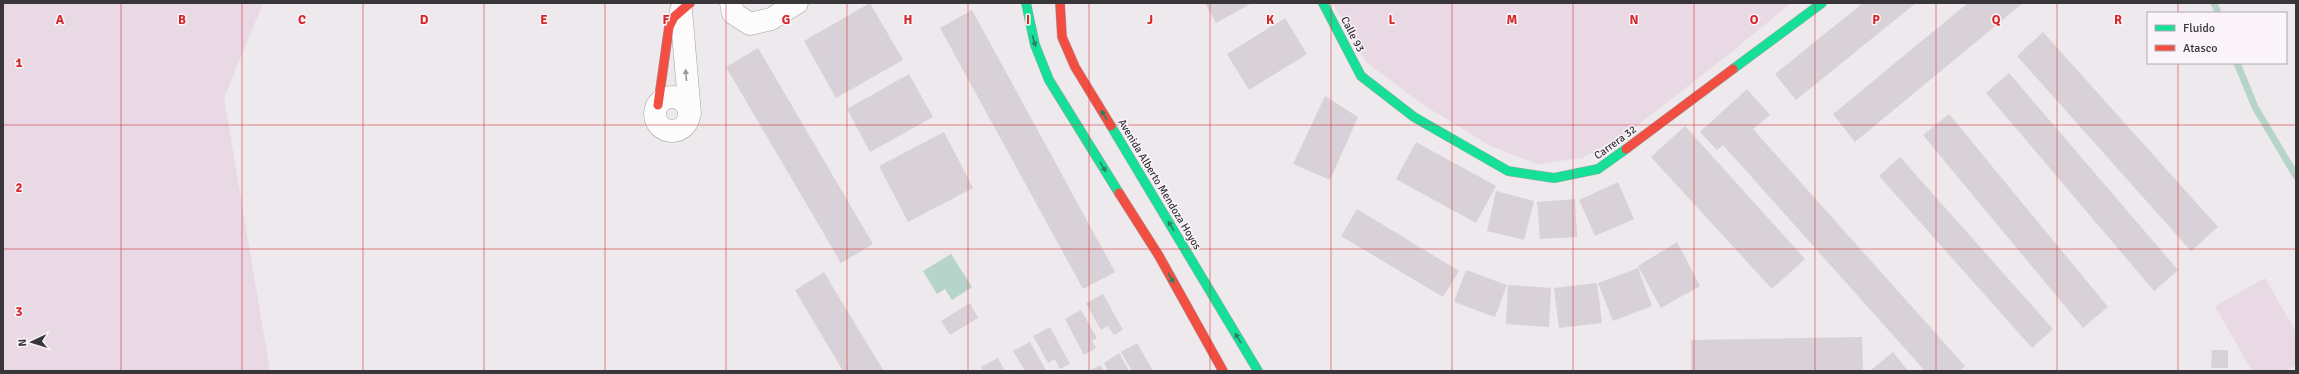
<svg xmlns="http://www.w3.org/2000/svg" width="2299" height="374" font-family="Signika,sans-serif">
	<style>
		.green { fill: #e8d9e5 }
		.water { fill: #b6d4ca }
		.lines { fill: none; stroke-linecap: round; stroke-linejoin: round }
		.stream { stroke: #b6d4ca; stroke-width: 7 }
		.building { fill: #d9d1d8 }
		.street-casing { stroke: #a3a1a3; stroke-width: 23 }
		.fast-casing { stroke: #a3a1a3; stroke-width: 10 }
		.jam-casing { stroke: #a3a1a3; stroke-width: 10 }
		.street { stroke: #fcfcfc; stroke-width: 22 }
		.fast { stroke: #16e098; stroke-width: 9 }
		.jam { stroke: #f24e42; stroke-width: 9 }
		.oneway { fill: #298263 }
		.oneway2 { fill: #9a999a }
		.grid { fill: none; stroke: #d62828; stroke-width: 1; stroke-opacity: 0.55 }
		.labels { text-anchor: middle; stroke-width: 3; stroke-linejoin: round; paint-order: stroke }
		.street-label { font-size: 11px; fill: #383638; stroke: #fbf5fb }
		.grid-label { font-size: 13px; text-anchor: middle; font-weight: bold; fill: #d62828; stroke: #fbf5fb; stroke-width: 3; stroke-linejoin: round; paint-order: stroke }
	</style>
	<rect width="100%" height="100%" fill="#ede9ec"/>
	<!-- green -->
	<path class="green" d="M3,3H263L224,98L270,371H3Z
		M1333,3H1791L1728,55L1625,135L1582,158L1537,164L1489,145L1422,104L1366,62Z
		M2265,278L2296,332V365L2285,371H2252L2215,306Z"/>
	<!-- water -->
	<path class="water" d="M951,254L972,287L952,300L945,289L937,294L923,271Z"/>
	<g class="lines">
		<!-- stream -->
		<path class="stream" d="M2214,3L2218,13
			M2237,63L2255,107L2296,176"/>
	</g>
	<!-- building -->
	<path class="building" d="M870,3L903,60L836,98L804,41Z
		M1205,3H1252L1216,23Z
		M1863,3H1916L1796,100L1775,74Z
		M1968,3H2023L1855,142L1833,114Z
		M972,10L1115,272L1083,289L940,28Z
		M1285,18L1307,54L1249,90L1227,54Z
		M2043,32L2218,227L2191,251L2017,56Z
		M758,48L873,244L841,263L726,67Z
		M2009,73L2178,270L2154,291L1986,93Z
		M909,74L933,117L870,152L847,109Z
		M1747,89L1770,115L1753,129L1965,366L1959,371H1925L1723,145L1717,150L1700,132Z
		M1325,96L1358,117L1330,180L1293,164Z
		M1949,114L2108,307L2083,328L1923,135Z
		M1685,126L1805,259L1772,289L1651,157Z
		M944,132L973,188L908,222L879,166Z
		M1416,142L1496,186L1476,223L1396,179Z
		M1900,157L2053,329L2032,348L1879,176Z
		M1618,182L1634,219L1595,236L1579,200Z
		M1496,191L1534,201L1524,240L1487,231Z
		M1575,199L1577,237L1540,239L1537,202Z
		M1357,209L1459,271L1443,297L1341,236Z
		M1677,242L1700,286L1661,308L1638,266Z
		M1638,268L1652,306L1613,321L1598,283Z
		M1466,270L1507,285L1495,317L1454,302Z
		M824,272L835,291L884,371H843L806,309L795,290Z
		M1597,283L1602,323L1559,328L1554,288Z
		M1508,285L1551,288L1549,327L1506,324Z
		M1103,294L1123,330L1114,335L1108,326L1101,330L1086,303Z
		M970,303L978,318L950,335L941,321Z
		M1081,310L1097,338L1092,341L1096,348L1084,355L1065,319Z
		M1050,327L1070,364L1060,369L1055,359L1048,363L1033,336Z
		M1862,337L1863,370L1691,371V340Z
		M1030,342L1046,370L1044,371H1025L1013,351Z
		M1137,343L1153,371H1132L1121,352Z
		M2212,350H2228V368H2211Z
		M1893,352L1908,371H1870Z
		M1119,353L1129,371H1108L1104,363Z
		M998,358L1005,371H983L981,367Z
		M1100,365L1104,371H1089Z"/>
	<g class="lines">
		<!-- street casing -->
		<g class="street-casing">
			<path id="street" d="M731,3L733,13L750,24L771,19L797,3
				M681,10L690,114
				M655 114a17 17 0 1 1 34 0a17 17 0 1 1-34 0Z"/>
		</g>
		<!-- fast casing -->
		<g class="fast-casing">
			<path id="fast" d="M1026,3L1035,45L1049,80L1119,193
				M1323,3L1361,76L1414,117L1508,171L1554,178L1598,169L1626,149
				M1733,69L1822,3
				M1111,126L1258,371"/>
		</g>
		<!-- jam casing -->
		<g class="jam-casing">
			<path id="jam" d="M1060,3L1062,37L1075,67L1111,126
				M658,105L669,27L674,17L690,3
				M1626,149L1733,69
				M1119,193L1159,256L1223,371"/>
		</g>
		<!-- street -->
		<use href="#street" class="street"/>
		<!-- fast -->
		<use href="#fast" class="fast"/>
		<!-- jam -->
		<use href="#jam" class="jam"/>
	</g>
	<!-- one-way arrows -->
	<defs><path id="oneway-solid" d="M-6-.8H1V-3.2L6.5 0L1 3.2V.8H-6Z"/></defs>
	<g class="oneway">
		<use href="#oneway-solid" transform="translate(1034 41) rotate(74)"/>
		<use href="#oneway-solid" transform="translate(1104 115) rotate(-121)"/>
		<use href="#oneway-solid" transform="translate(1103 167) rotate(58)"/>
		<use href="#oneway-solid" transform="translate(1171 226) rotate(-121)"/>
		<use href="#oneway-solid" transform="translate(1171 278) rotate(61)"/>
		<use href="#oneway-solid" transform="translate(1238 338) rotate(-121)"/>
	</g>
	<use class="oneway2" href="#oneway-solid" transform="translate(686 75) rotate(-95)"/>
	<!-- grid -->
	<path class="grid" d="M121,3V371M242,3V371M363,3V371M484,3V371M605,3V371M726,3V371M847,3V371M968,3V371M1089,3V371M1210,3V371M1331,3V371M1452,3V371M1573,3V371M1694,3V371M1815,3V371M1936,3V371M2057,3V371M2178,3V13M2178,63V371M3,125H2296M3,249H2296"/>
	<g class="labels">
		<!-- street labels -->
		<g class="street-label">
			<text transform="translate(1353 34) rotate(63)" y="4">Calle 93</text>
			<text transform="translate(1615 142) rotate(-36)" y="4">Carrera 32</text>
			<text transform="translate(1160 184) rotate(59)" y="4">Avenida Alberto Mendoza Hoyos</text>
		</g>
	</g>
	<g class="grid-label">
		<text x="60" y="24">A</text>
		<text x="182" y="24">B</text>
		<text x="302" y="24">C</text>
		<text x="424" y="24">D</text>
		<text x="544" y="24">E</text>
		<text x="666" y="24">F</text>
		<text x="786" y="24">G</text>
		<text x="908" y="24">H</text>
		<text x="1028" y="24">I</text>
		<text x="1150" y="24">J</text>
		<text x="1270" y="24">K</text>
		<text x="1392" y="24">L</text>
		<text x="1512" y="24">M</text>
		<text x="1634" y="24">N</text>
		<text x="1754" y="24">O</text>
		<text x="1876" y="24">P</text>
		<text x="1996" y="24">Q</text>
		<text x="2118" y="24">R</text>
		<text x="19" y="67">1</text>
		<text x="19" y="192">2</text>
		<text x="19" y="316">3</text>
	</g>
	<!-- border -->
	<rect width="2299" height="374" fill="none" stroke="#383638" stroke-width="8"/>
	<!-- legend -->
	<rect x="2147" y="12" width="140" height="52" fill="#fbf5fb" stroke="#ada9ad"/>
	<rect x="2155" y="25" width="20" height="6" fill="#16e098" stroke="#ada9ad"/>
	<text x="2183" y="32" font-size="12" fill="#383638">Fluido</text>
	<rect x="2155" y="45" width="20" height="6" fill="#f24e42" stroke="#ada9ad"/>
	<text x="2183" y="52" font-size="12" fill="#383638">Atasco</text>
	<!-- north arrow -->
	<g transform="translate(32 342) rotate(266)" stroke="#fbf5fb" stroke-width="3" paint-order="stroke">
	<path d="M0-3L7 15L0 10L-7 15Z" fill="#383638"/>
	<text y="-6" font-size="11" font-weight="bold" text-anchor="middle" fill="#383638">N</text>
	</g>
</svg>
